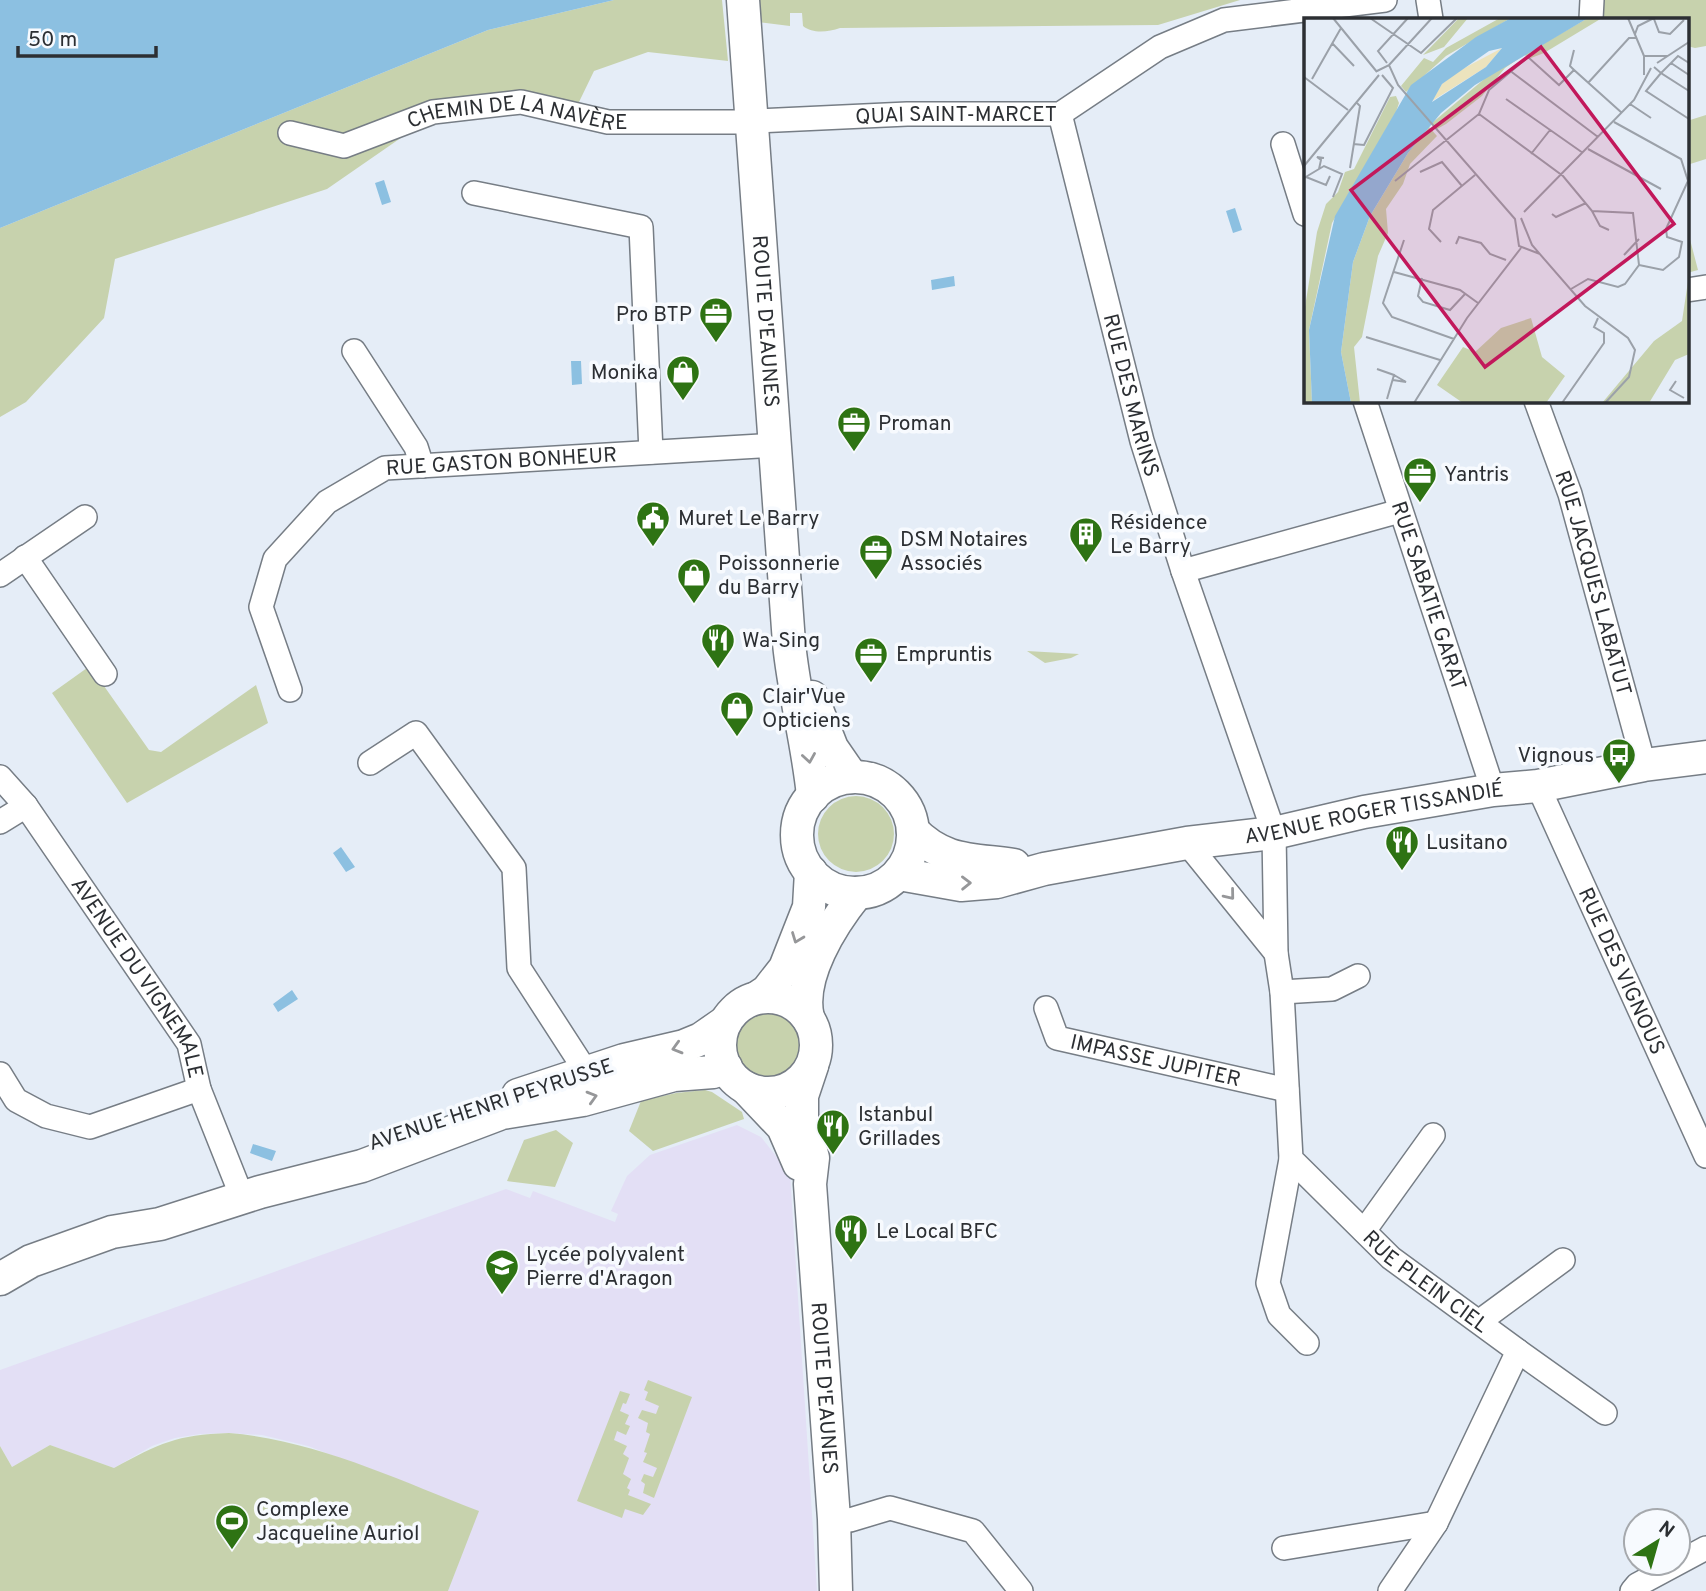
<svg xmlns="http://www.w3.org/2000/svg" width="1706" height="1591" font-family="Overpass,sans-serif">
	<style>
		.education { fill: #e3dff5 }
		.green { fill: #c7d2ad }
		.water { fill: #8cc0e1 }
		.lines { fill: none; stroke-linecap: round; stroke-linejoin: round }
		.street-casing { stroke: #767d85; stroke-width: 26 }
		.secondary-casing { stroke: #767d85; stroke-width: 35 }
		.street { stroke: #fff; stroke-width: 23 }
		.secondary { stroke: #fff; stroke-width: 32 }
		.oneway { stroke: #969799 }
		.labels { text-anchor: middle; stroke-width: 7; stroke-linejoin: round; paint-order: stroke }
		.street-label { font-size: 21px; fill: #2c2f33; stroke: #f7fafe }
		.poi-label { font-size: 21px; fill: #2c2f33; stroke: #f7fafe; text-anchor: start }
		.inset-road { fill: none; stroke: #9ba1a9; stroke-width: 2 }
		.view { fill: #c2185b; fill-opacity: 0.15; stroke: #c2185b; stroke-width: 3.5 }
		.inset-edge { fill: none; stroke: #2c2f33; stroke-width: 3.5 }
	</style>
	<rect width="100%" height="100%" fill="#e5edf7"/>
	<!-- education -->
	<path class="education" d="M737,1125L761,1137L790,1174L817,1591H448L478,1511L308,1446L262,1435L229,1433L200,1434L175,1438L152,1446L114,1468L50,1445L12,1467L0,1446V1370L506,1189L530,1198L533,1191L615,1222L618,1214L611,1211L627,1176L650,1155Z"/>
	<!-- green -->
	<path class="green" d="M614,0H722L728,61L648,52L594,71L579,102L547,101L447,106L327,189L115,259L104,318L26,402L0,417V228L488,30Z
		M756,0H1240L1158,25L840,28C828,32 813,34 803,26L802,13H790V26L758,22Z
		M1594,0H1706V46L1695,48L1687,46V19H1599Z
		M1706,115V159L1687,165V121Z
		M1687,228L1698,270L1687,273Z
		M1027,651L1079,654L1071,658L1045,663Z
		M85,659L149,750L161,752L256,685L268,723L127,803L52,693L87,668Z
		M818 834a38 38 0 1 1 76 0a38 38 0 1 1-76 0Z
		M733 1045a33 33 0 1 1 66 0a33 33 0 1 1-66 0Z
		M705,1090L712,1092L742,1112L744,1119L653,1151L629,1131L641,1101L676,1093Z
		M556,1130L573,1143L555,1187L507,1181L524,1140Z
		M648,1380L692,1397L654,1498L643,1493L645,1484L641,1481L644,1474L653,1477L657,1468L643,1462L647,1453L644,1452L650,1434L646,1432L648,1423L638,1418L642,1410L656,1414L659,1406L645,1400L648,1392L644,1390Z
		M620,1391L630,1394L626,1404L623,1403L620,1411L629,1415L625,1424L630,1426L626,1435L617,1431L614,1440L627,1446L623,1454L629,1458L623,1474L631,1479L627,1488L630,1490L628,1495L651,1504L643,1515L625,1509L622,1518L577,1501Z
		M229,1433C316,1440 398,1480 479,1511L448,1591H0V1446L12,1467L50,1445L114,1468C160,1443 176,1435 229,1433Z"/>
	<!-- water -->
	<path class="water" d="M0,0H614L488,30L0,228Z
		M384,180L391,202L382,205L375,183Z
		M1235,208L1242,230L1233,233L1226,211Z
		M954,276L955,286L932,290L931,280Z
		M571,361H581L582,384L572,385Z
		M341,847L355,867L346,872L333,853Z
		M292,990L298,999L278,1012L273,1004Z
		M253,1144L276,1151L272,1161L250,1153Z"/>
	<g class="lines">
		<!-- street casing -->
		<g class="street-casing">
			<g id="street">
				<path d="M1428,0L1431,19"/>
				<path d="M1591,19L1592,0"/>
				<path id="s1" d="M1060,114L1142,441L1183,571L1274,833L1276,953L1282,992L1291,1159L1391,1258L1518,1351L1436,1523L1390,1591"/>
				<path id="s2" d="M290,133L344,146L433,112L521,102L608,122H736L907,114H1060L1160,47L1224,20L1385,0"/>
				<path d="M1283,144L1305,214"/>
				<path d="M474,193L641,227L651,452"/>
				<path d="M1687,290L1706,287"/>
				<path d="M354,351L416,447L422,466"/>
				<path id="s3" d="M1365,401L1493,790"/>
				<path id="s4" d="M1536,401L1570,494L1644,765"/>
				<path d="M25,557L105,674"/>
				<path d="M1183,571L1400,511"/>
				<path d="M0,575L85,517"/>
				<path id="s5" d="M290,690L261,607L275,559L327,502L385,468L775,445"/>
				<path d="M370,763L416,733L514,868L519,968L587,1073"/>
				<path id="s6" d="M0,777L26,806L189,1044L199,1089L242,1197"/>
				<path id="s7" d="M1538,786L1706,1156"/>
				<path d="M0,822L26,806"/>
				<path d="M1187,843L1276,953"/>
				<path d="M1282,992L1332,989L1358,976"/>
				<path id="s8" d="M1046,1008L1057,1038L1287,1090"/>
				<path d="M0,1074L16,1100L46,1116L90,1127L199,1089"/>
				<path d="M1291,1159L1268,1283L1279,1315L1307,1343"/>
				<path d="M1364,1231L1433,1135"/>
				<path d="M1480,1321L1563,1260"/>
				<path d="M1518,1351L1605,1413"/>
				<path d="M834,1519L850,1520L890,1508L973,1531L1021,1591"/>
				<path d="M1284,1548L1436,1523"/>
				<path d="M1632,1591L1637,1585L1706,1548"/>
			</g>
		</g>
		<!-- secondary casing -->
		<g class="secondary-casing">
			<g id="secondary">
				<path id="s9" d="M743,0L789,643C794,695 808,744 813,796"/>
				<path d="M812,697L832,748L852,777"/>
				<circle cx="855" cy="835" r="58"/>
				<path d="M913,831C944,863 973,859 1014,865"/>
				<path id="s10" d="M899,874L961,885L997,882L1044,869L1187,843L1274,833L1364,812L1493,790L1538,786L1644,765L1706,757"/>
				<circle cx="768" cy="1045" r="48"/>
				<path d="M758,997L767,991L785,968L809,907L811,872"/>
				<path d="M808,1018C798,977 832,924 857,893"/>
				<path id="s11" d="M812,1066L802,1096V1118L813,1158L810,1184L834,1519L836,1591"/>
				<path d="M746,1088L783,1127L799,1164"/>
				<path d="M518,1095L624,1060L684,1046L701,1039L724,1023"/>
				<path d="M0,1279L31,1261L112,1232L160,1224L260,1192L362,1166L502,1113L583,1100L674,1075L713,1072L726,1067"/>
			</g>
		</g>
		<!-- street -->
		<use href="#street" class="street"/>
		<!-- secondary -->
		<use href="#secondary" class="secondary"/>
	</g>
	<!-- one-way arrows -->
	<defs><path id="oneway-chevron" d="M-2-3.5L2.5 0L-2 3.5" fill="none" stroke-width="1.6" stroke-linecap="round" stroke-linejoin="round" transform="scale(1.75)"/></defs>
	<g class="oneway">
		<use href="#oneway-chevron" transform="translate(809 758) rotate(81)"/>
		<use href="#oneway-chevron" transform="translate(966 883) rotate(-1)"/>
		<use href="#oneway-chevron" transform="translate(1230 895) rotate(51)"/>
		<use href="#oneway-chevron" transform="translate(797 938) rotate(111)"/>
		<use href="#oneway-chevron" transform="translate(677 1048) rotate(164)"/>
		<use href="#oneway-chevron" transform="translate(592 1097) rotate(-16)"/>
	</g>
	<!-- icons -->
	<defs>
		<g id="office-pin" transform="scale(1.75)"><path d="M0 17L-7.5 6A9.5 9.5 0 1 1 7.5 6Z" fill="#2e7313" stroke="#f7fafe"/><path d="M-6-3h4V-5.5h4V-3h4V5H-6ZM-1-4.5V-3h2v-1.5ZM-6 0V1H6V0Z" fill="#fff"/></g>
		<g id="shop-pin" transform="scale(1.75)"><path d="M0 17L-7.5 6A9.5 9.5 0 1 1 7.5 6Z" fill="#2e7313" stroke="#f7fafe"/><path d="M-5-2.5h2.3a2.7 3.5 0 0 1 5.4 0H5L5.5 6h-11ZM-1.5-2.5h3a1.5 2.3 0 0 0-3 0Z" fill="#fff"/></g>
		<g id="civic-pin" transform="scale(1.75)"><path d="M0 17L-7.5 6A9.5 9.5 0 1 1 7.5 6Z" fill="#2e7313" stroke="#f7fafe"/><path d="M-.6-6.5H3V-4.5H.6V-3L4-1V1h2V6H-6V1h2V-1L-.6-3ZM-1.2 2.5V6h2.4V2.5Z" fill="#fff"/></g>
		<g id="building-pin" transform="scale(1.75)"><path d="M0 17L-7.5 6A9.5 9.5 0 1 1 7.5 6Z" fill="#2e7313" stroke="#f7fafe"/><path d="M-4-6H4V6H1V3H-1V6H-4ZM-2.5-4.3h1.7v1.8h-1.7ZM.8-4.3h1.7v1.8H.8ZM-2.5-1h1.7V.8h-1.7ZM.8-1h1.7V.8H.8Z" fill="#fff"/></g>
		<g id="restaurant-pin" transform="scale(1.75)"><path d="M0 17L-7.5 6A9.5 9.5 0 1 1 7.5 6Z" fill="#2e7313" stroke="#f7fafe"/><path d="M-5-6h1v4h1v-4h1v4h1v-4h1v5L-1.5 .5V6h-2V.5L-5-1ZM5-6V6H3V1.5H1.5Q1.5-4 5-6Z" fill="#fff"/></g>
		<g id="bus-pin" transform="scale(1.75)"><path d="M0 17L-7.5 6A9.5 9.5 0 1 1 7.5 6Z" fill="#2e7313" stroke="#f7fafe"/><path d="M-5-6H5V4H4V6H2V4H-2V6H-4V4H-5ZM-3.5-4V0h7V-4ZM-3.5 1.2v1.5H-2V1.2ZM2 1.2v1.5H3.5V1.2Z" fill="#fff"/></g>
		<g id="school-pin" transform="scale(1.75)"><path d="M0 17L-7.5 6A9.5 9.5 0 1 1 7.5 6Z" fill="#2e7313" stroke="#f7fafe"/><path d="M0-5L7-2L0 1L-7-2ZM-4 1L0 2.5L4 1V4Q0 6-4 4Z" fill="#fff"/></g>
		<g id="stadium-pin" transform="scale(1.75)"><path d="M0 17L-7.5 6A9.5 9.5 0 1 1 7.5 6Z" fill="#2e7313" stroke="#f7fafe"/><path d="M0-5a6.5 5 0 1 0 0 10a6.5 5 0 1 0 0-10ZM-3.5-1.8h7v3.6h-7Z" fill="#fff"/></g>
	</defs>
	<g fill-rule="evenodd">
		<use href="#office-pin" x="716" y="314"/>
		<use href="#shop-pin" x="683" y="372"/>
		<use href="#office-pin" x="854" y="423"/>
		<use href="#office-pin" x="1420" y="474"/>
		<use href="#civic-pin" x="653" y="518"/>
		<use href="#building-pin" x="1086" y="534"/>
		<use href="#office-pin" x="876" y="551"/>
		<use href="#shop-pin" x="694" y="575"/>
		<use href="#restaurant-pin" x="718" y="640"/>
		<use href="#office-pin" x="871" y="654"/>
		<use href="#shop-pin" x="737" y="708"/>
		<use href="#bus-pin" x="1619" y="755"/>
		<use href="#restaurant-pin" x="1402" y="842"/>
		<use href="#restaurant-pin" x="833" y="1126"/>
		<use href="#restaurant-pin" x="851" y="1231"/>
		<use href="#school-pin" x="502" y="1266"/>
		<use href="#stadium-pin" x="232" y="1521"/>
	</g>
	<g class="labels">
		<!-- street labels -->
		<g class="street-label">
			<text dy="7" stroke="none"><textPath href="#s2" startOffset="677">QUAI SAINT-MARCET</textPath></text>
			<text dy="7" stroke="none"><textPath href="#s2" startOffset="236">CHEMIN DE LA NAVÈRE</textPath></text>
			<text dy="7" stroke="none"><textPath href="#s9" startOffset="322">ROUTE D'EAUNES</textPath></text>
			<text dy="7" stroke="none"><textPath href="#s1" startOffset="290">RUE DES MARINS</textPath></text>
			<text dy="7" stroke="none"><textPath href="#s5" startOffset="399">RUE GASTON BONHEUR</textPath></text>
			<text dy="7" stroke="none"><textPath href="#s4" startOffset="191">RUE JACQUES LABATUT</textPath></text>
			<text dy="7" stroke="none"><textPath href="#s3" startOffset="205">RUE SABATIE GARAT</textPath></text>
			<text dy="7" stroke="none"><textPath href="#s10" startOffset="483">AVENUE ROGER TISSANDIÉ</textPath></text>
			<text dy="7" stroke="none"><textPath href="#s7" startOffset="203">RUE DES VIGNOUS</textPath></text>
			<text dy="7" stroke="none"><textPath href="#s6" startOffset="245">AVENUE DU VIGNEMALE</textPath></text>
			<text dy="7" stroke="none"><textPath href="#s8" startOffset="133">IMPASSE JUPITER</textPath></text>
			<text transform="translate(491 1104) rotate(-18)" y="7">AVENUE HENRI PEYRUSSE</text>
			<text dy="7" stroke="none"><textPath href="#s1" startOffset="1260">RUE PLEIN CIEL</textPath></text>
			<text dy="7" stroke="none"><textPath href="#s11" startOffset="326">ROUTE D'EAUNES</textPath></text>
		</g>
		<!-- poi labels -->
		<g class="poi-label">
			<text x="692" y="321" text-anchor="end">Pro BTP</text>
			<text x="658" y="379" text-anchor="end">Monika</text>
			<text x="878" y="430">Proman</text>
			<text x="1444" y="481">Yantris</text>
			<text x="678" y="525">Muret Le Barry</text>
			<text x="1110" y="529">Résidence<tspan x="1110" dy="24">Le Barry</tspan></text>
			<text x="900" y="546">DSM Notaires<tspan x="900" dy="24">Associés</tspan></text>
			<text x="718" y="570">Poissonnerie<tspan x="718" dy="24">du Barry</tspan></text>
			<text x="742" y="647">Wa-Sing</text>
			<text x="896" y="661">Empruntis</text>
			<text x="762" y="703">Clair'Vue<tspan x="762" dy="24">Opticiens</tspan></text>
			<text x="1594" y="762" text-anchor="end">Vignous</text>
			<text x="1426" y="849">Lusitano</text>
			<text x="858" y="1121">Istanbul<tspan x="858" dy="24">Grillades</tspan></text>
			<text x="876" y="1238">Le Local BFC</text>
			<text x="526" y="1261">Lycée polyvalent<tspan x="526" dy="24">Pierre d'Aragon</tspan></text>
			<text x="256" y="1516">Complexe<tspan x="256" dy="24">Jacqueline Auriol</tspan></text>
		</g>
	</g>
	<!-- overview -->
	<g transform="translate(1304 18)">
		<rect width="385" height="385" fill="#e5edf7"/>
		<path d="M155,0H164L140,29L119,37ZM196,0H207L142,38L102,74L97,68L120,40L129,44L142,30ZM284,0H298L240,35L227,40L220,37L201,50L178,78L142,106L133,111L128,105L185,57ZM92,78L95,85L92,94L28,205L5,312L8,385H0V295L13,214L22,186L34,174L41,154L50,151L86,79ZM125,109L133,118L106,146L99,166L82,191L84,215L74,238L58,319L50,329L56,385H47L37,334L49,244L66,198L104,135ZM385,257V336L371,342L345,385H298L350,323L378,303ZM227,300L238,339L261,358L242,385H159L133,367L159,329L171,334L197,310Z" fill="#c7d2ad"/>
		<path d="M198,30L182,49L128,83L138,66L153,54Z" fill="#ece3bd"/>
		<path d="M207,0H284L171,67L137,95L104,135L66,198L49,244L37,334L47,385H8L5,312L31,198L107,67L172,19ZM198,30L182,49L128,84L138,66L185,33Z" fill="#8cc0e1" fill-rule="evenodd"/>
		<path class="inset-road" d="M29,0L73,54M66,0L117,35L153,0M324,0L340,38M350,1L355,14L366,16L380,2M331,16L334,8L350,0M28,25L50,48M83,45L74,33L104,0M353,45L385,24M367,45L385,57M385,45L374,38L357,55L385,73M85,47L128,0M350,49L357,55L342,73L385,101M205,52L294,119M270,52L266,48L270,32M73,53L85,47L94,67L211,201L215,228L236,236M340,57V38H364M0,59L44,92M8,61L37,10M284,65L325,20H332M202,81L279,135M326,86L347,100M175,96L259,158L288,193L329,195L335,247L321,266L314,269L284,261L267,271M310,104L377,141L384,163L362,211L363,219L378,224L375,239L359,252L335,247M49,126L60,127L89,70L78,57M284,131L357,171M227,136L246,112M0,148L75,57M46,150L56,88L52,84M15,151L17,142L13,139L20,140M116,154L138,144L158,168M2,159L22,167L26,158M0,160L20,148L38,156L29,179M91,163L175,96L185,72L224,39L255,67L270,52L318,95M288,193L296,208L305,212M220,194L330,82L347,50M248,196L252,199L282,185M217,200L228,227L281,288L324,320L331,332L325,359L301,385M100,222L79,285L88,299L150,321M137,224L125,211L129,192L171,157M152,226L155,219L177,225L186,236L202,242M320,237L335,221M90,254L156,272L174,285M118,260L114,278L119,284L146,292L161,276M62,319L136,342M73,351L90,357L83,381M89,362L102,364L90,357M372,363L366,372L380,380M110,385L163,300L217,230M258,385L300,325V315L290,309L294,300"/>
		<path class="view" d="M237,29L370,206L181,349L47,172Z"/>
		<rect width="385" height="385" class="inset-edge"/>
	</g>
	<!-- north arrow -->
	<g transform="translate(1657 1542) rotate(37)"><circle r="33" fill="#f7fafe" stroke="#a6a9ad" stroke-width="2"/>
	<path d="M0-5L12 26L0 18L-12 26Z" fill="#2e7313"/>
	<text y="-10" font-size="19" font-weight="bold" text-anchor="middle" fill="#2c2f33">N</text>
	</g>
	<!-- scale -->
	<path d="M18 46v10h138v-10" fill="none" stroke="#2c2f33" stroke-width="3.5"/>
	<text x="28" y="46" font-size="21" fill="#2c2f33" stroke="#f7fafe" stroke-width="5" paint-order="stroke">50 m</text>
</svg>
